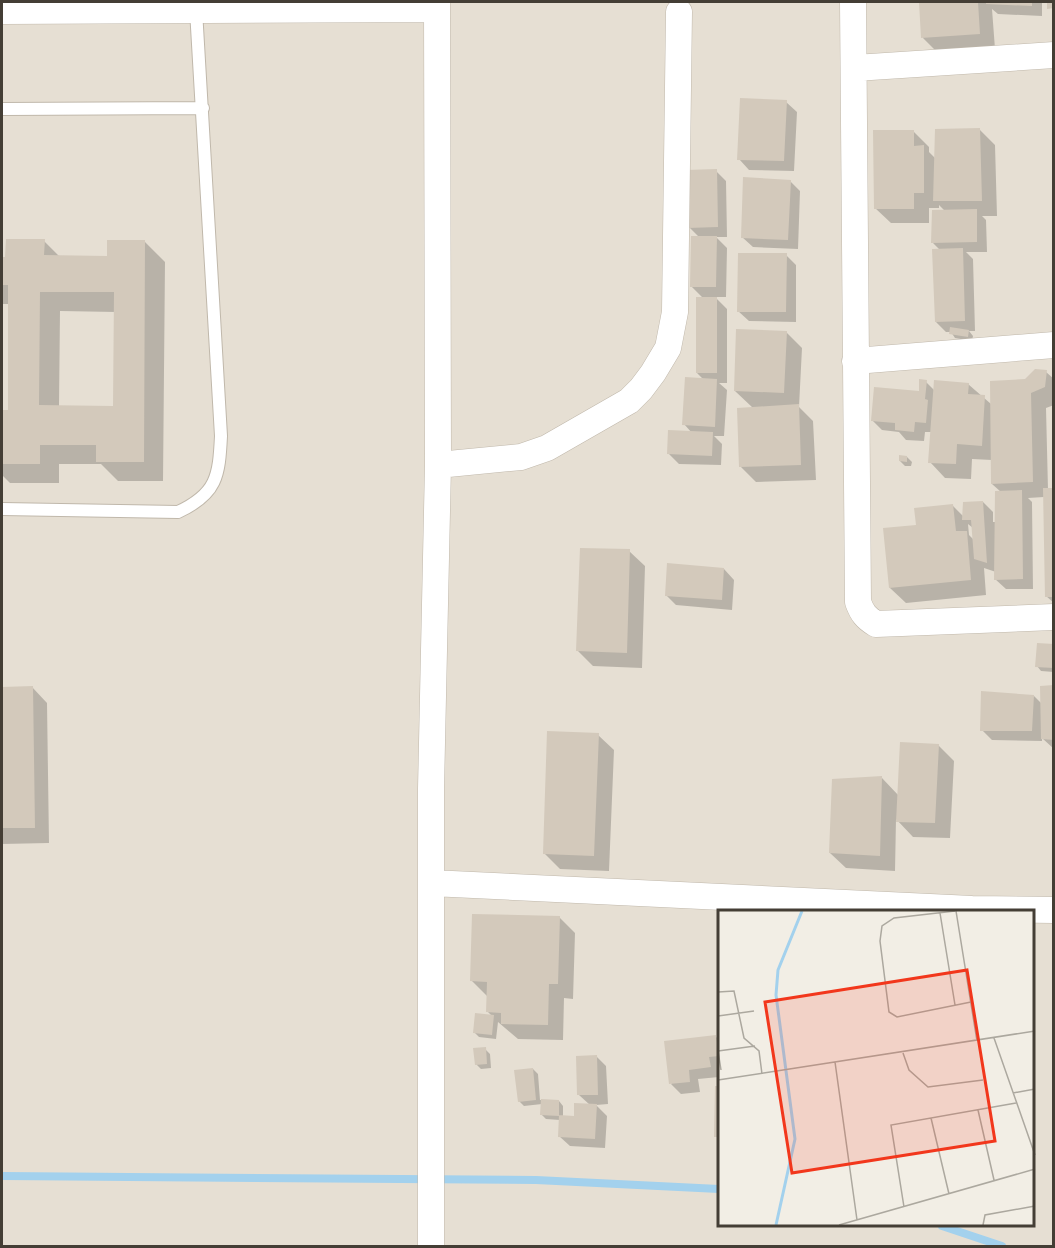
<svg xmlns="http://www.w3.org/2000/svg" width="1055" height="1248" font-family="'Exo 2',sans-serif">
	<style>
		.residential { fill: #e6dfd3; fill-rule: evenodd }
		.shadow { fill: #0003; fill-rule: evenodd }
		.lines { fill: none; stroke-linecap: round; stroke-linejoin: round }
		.stream { stroke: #a3d1ed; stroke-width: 8 }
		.building { fill: #d3c9bb; fill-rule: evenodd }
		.lane-casing { stroke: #c0b8ab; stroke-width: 14 }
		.street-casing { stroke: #c0b8ab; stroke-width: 27 }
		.lane { stroke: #fff; stroke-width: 12 }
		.street { stroke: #fff; stroke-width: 26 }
		.inset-river { fill: none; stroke: #a3d1ed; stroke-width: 3 }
		.inset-road { fill: none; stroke: #aca89f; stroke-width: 1.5 }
		.view { fill: #f2371c; fill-opacity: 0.15; stroke: #f2371c; stroke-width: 3 }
		.inset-edge { fill: none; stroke: #443e35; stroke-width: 3 }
	</style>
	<rect width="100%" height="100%" fill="#f2eee5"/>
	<!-- residential -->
	<path class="residential" d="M2,2H1053V1246H2ZM719,912H1032V1226H719Z"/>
	<!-- shadow -->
	<path class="shadow" d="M920,2H1042V16L998,14L992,9L995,49L938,53L923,38Z
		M786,102L797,112L794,171L749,170L739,159Z
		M980,130L995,145L997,216H982L986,220L987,252H966L973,259L975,331H969L973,336L972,341L955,338L951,332H946L936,322L940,250L933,243L945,211L939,205V208H929V223H891L875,208L913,131L929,147V152L936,159Z
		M716,171L726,181L727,237H716L727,248L726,297H715L727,309V383H719L727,390L724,436H714L722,444L721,465L679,464L669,454L692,433L684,424L704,380L697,373L703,298L691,286L699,237L689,227Z
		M790,181L800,191L798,249L753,247L742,237Z
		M44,241L60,257H108L145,242L165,262L163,481H118L101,464H59V483H10L2,475V411H9L10,304H2V259H7ZM60,311L116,312L115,407H59Z
		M786,255L796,265V322L749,321L738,311Z
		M786,332L802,348L799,407L813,421L816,480L756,482L741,467L753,408L735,391Z
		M1046,372L1054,379V405L1046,408L1048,490H1054V603L1046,596L1044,497L1028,498L1032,502L1033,589H1006L995,579L996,572L984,568L986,595L906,603L890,588L918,526L953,506L964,517L983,502L993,512V522H996L1001,492L992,484V460L972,459L971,479L945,478L930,462L932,432H925L924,441L906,440L899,432L882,430L872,420L920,393L926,382L934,390L968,384L991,404L1026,381ZM968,524L973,528L974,540L969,535Z
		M907,457L912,462L911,466H905L900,461Z
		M629,551L645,566L642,668L593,666L578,651Z
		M724,569L734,580L732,610L676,605L666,595Z
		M1054,646V672L1041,671L1037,666Z
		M1054,686V749L1042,738V741L992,740L982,730L1034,696L1042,704Z
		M32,687L47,703L49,843L2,844V688Z
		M598,735L614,750L609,871L560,869L544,853Z
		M938,745L954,761L950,838L913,837L896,819L895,871L846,868L830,853L882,778L899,796Z
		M559,917L575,933L573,999L564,998L563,1040L518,1039L498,1022L496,1039L479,1037L475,1033L492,1016L488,1012V997L472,981Z
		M716,1037L719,1040V1046H716L719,1077L698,1079L700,1092L681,1094L671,1084Z
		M485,1049L490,1054L491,1068L481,1069L476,1064Z
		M596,1056L606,1066L608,1104L596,1105L607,1116L605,1148L570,1146L559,1136L560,1120L546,1119L541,1114L542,1104L524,1106L519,1101L533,1069L538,1074L540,1100L559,1101L563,1106V1116L575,1117L590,1105L579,1095Z"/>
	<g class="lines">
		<!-- stream -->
		<path class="stream" d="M2,1176L536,1180L719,1189
			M942,1226L1002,1246"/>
	</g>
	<!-- building -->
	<path class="building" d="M919,2H978L980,34L921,38Z
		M986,2H1032V6L986,4Z
		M1047,2H1054V8L1047,9Z
		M740,98L787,100L784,161L737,160Z
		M980,128L982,201H933L935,129Z
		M873,130H914V146L924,145V193H914V209H874Z
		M717,169L718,227L688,228L686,170Z
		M743,177L791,180L788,240L741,238Z
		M977,209V242L931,243L932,210Z
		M691,236H717L716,287H690Z
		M6,239H45L44,255L107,256V240H145L144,462H96V445H40V464H2V410H8V285H2V257H5ZM40,292H114L113,406L39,405Z
		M963,248L965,321L935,322L932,249Z
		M738,253H787L786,312H737Z
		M696,297H717V373H696Z
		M950,327L969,330L968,337L949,334Z
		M736,329L787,331L784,393L734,391Z
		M1035,369L1047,370L1045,387L1031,393L1033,482L991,484L990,381L1025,379Z
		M685,377L717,379L715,427L682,425Z
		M919,379L927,380L925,399L928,400L926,423L915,422L914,432L895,430V423L871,421L874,387L919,391Z
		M934,380L969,383L968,394L985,395L982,446L957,444L956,464L928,463Z
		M799,404L801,465L739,467L737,408Z
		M668,430L713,432L712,456L667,454Z
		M899,455L907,456V462L899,461Z
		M1043,488H1054V597H1045Z
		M1022,490L1023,579L994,580L995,491Z
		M983,501L987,563L974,559L971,520H962L963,502Z
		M953,504L956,531H967L971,580L889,588L883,528L916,525L914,508Z
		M580,548L630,549L627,653L576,651Z
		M667,563L724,568L722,600L665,596Z
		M1037,643L1054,644V668L1035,667Z
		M1054,685V740L1041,739L1040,686Z
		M33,686L35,828H2V687Z
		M981,691L1034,695L1032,731H980Z
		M547,731L599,733L594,856L543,854Z
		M900,742L939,744L935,823L896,822Z
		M882,776L880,856L829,853L832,779Z
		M472,914L560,916L558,984H549L548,1025L501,1024V1013L486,1012L487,982L470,981Z
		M475,1013L494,1015L492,1035L473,1033Z
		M716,1035L719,1056L709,1057L711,1067L689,1070L690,1082L669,1084L664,1041Z
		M486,1047L487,1064L475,1065L473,1048Z
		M597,1055L598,1095H577L576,1056Z
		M533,1068L536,1100L518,1102L514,1070Z
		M715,1086H719V1137H714Z
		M541,1099L559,1100V1116L540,1115Z
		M574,1103L597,1104L595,1139L558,1137L559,1115L574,1116Z"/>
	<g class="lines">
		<!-- lane casing -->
		<g class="lane-casing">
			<path id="lane" d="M2,109L203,108
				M2,509L178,512C217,494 219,476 221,436L196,10"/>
		</g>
		<!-- street casing -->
		<g class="street-casing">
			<path id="street" d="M853,2L858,602C862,613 866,618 876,624L1054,617
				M2,11L437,9
				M855,68L1054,55
				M855,361L1054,345
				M438,465L521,457L547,448L629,401L641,389L653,373L668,348L675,312L679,12
				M431,883L972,909L1054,910
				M431,1246V789L438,465L437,2"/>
		</g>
		<!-- lane -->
		<use href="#lane" class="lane"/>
		<!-- street -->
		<use href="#street" class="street"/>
	</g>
	<!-- overview -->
	<g transform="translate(718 910)">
		<rect width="316" height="316" fill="#f2eee5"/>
		<path class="inset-river" d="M58,315L77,229L58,85L60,60L84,1"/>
		<path class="inset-road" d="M237,1L176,8L164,16L162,31L171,102L179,107L253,92M238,1L259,131M222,3L237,95M0,82L16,81L26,128L41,141L44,164M0,106L36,101M276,128L317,245M0,141L37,136M0,141L3,160M185,143L191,160L210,177L265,170M117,152L139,310M0,170L317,121M295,183L317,179M260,200L276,270M213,208L231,284M186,297L173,215L298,193M121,315L317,259M265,315L267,305L317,296"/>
		<path class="view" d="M249,60L277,231L74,263L47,92Z"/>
		<rect width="316" height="316" class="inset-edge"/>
	</g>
	<!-- border -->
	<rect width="1055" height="1248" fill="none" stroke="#443e35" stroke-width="6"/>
</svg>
